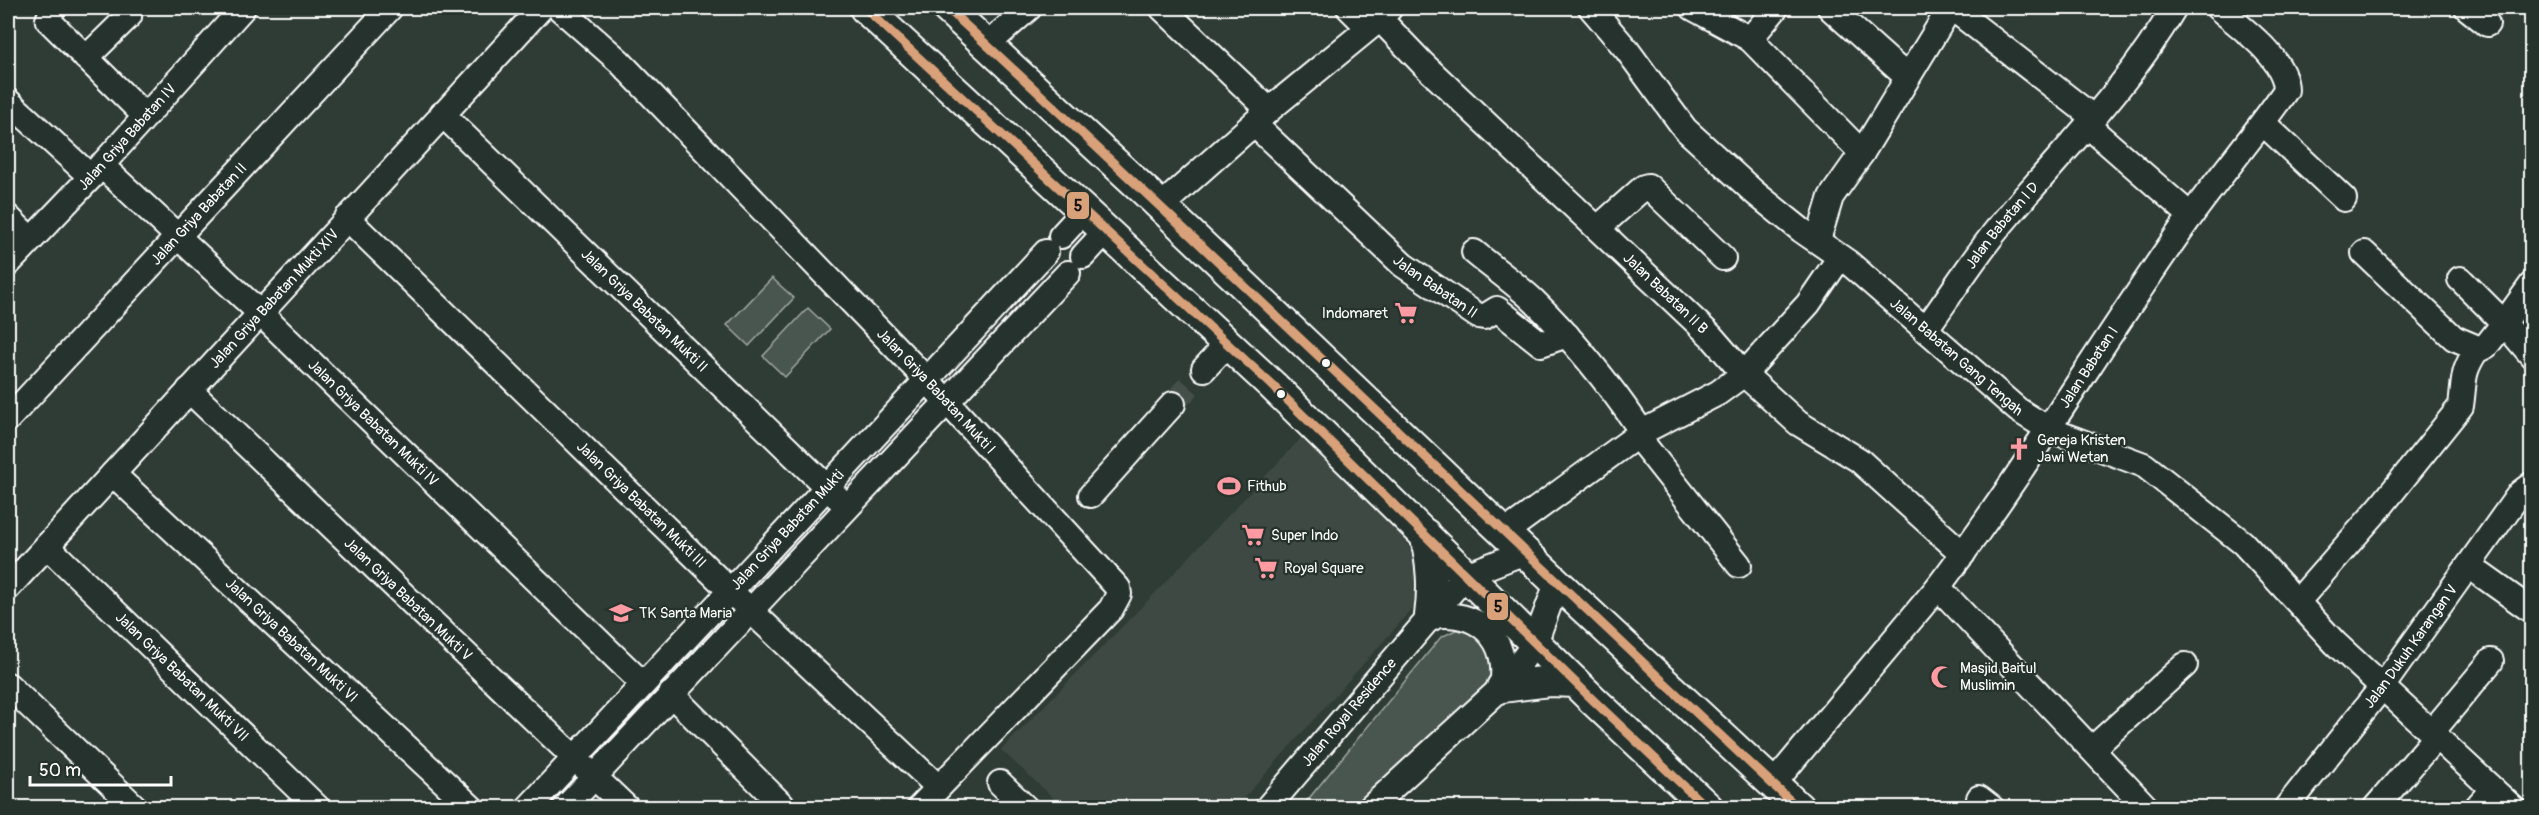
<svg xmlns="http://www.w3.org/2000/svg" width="2539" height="815" font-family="Pangolin,sans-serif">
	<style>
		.built { fill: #3c4842 }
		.green { fill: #4a544f; stroke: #a4aaa7; stroke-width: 1.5 }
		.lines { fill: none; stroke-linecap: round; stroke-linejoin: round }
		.minor-tunnel { stroke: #444f49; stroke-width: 24; stroke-dasharray: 24 12; stroke-linecap: butt }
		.minor-casing { stroke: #fff; stroke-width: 28 }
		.major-casing { stroke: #fff; stroke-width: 34 }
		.minor { stroke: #26332d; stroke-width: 24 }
		.major { stroke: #26332d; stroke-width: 30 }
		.bus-1-casing { stroke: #26332d; stroke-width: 14 }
		.bus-1 { stroke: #d9a179; stroke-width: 9 }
		.bus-dot { fill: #fff; stroke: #26332d; stroke-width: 2 }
		.labels { text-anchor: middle; stroke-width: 4.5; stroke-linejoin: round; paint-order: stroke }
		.street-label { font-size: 15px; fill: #fff; stroke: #26332d }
		.poi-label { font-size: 15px; fill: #fff; stroke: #26332d; text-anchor: start }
		.line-badge { stroke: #26332d; stroke-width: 2 }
		.pale-badge-label { font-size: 16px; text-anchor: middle; font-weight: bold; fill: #111 }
	</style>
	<rect width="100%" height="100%" fill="#2f3b35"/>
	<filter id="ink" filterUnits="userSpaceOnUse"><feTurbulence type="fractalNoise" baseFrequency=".0167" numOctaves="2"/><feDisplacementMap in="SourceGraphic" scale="12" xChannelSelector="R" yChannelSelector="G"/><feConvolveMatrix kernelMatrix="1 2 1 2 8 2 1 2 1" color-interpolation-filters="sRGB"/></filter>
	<g filter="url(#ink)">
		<!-- built -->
		<path class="built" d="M1302,437L1402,533L1421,571L1423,597L1236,807H1063L1001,750L1156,592Z"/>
		<!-- green -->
		<path class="green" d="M772,278L794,298L749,346L727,325Z
			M808,308L830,329L785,377L763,356Z
			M1460,628L1489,637L1493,680L1353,807L1301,808L1441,637Z"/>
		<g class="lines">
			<!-- minor-tunnel -->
			<path class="minor-tunnel" d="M1173,404L1204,369"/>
			<!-- minor casing -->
			<g class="minor-casing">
				<g id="minor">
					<path d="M53,8L48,20L145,116"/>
					<path id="s1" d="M559,8L619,61L927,380L1118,588L1119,594L1111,609L919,808"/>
					<path d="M1162,8L1269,110"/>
					<path d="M1349,8L1368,27"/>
					<path id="s2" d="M1591,8L1627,50L1685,129L1755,193L1801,230L1849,263L2018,410L2050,430L2144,465L2243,543L2335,643L2513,808"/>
					<path d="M1693,8L1750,39"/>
					<path d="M1776,8L1750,39L1862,153"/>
					<path d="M1830,8L1907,77"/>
					<path d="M1952,8L2094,118"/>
					<path d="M2467,8L2487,24"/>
					<path id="s3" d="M1380,19L1423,64L1711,336L1744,374L1798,423L1859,460L1963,554"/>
					<path d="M987,45L1029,8"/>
					<path d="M86,58L129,16L126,8"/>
					<path d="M8,101L91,177"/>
					<path id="s4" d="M442,114L837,497"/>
					<path d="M2263,123L2344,199"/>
					<path id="s5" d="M1254,124L1403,265L1478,316L1484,317L1497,309L1541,344L1567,335"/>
					<path d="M2087,125L2191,216"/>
					<path id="s6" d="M101,165L260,313L643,684"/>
					<path d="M1161,206L1269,110L1380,19L1390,8"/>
					<path d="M8,217L30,239"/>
					<path id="s7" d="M347,218L750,610L938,787"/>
					<path d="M1598,228L1644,187L1648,186L1723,258"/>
					<path d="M1061,236L1083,212"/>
					<path d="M1818,240L1831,197L1862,153L1950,8"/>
					<path d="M1474,252C1493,268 1515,283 1534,301C1575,341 1610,385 1642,432"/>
					<path d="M2364,253L2454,338L2480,349L2486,346L2504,323L2532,356"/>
					<path d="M1083,256L1105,232"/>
					<path id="s8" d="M8,264L91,177L243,8"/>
					<path d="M2460,279L2504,323L2532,284"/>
					<path id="s9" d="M1925,330C1953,292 1978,250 2009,215C2066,148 2130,84 2174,8"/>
					<path d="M1204,369L1228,343"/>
					<path id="s10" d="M189,390L627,808"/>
					<path id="s11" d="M8,419L390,8"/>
					<path d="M1637,436L1739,565"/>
					<path id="s12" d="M113,474L472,808"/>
					<path d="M1091,495L1173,404"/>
					<path d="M1504,533L1642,432L1718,393L1744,374L1808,304L1840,257"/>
					<path id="s13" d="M47,546L318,808"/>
					<path d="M2469,566L2532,611"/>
					<path d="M1938,587L2147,808"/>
					<path id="s14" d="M8,588L541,8"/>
					<path d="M2298,601L2381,506L2461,406C2465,378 2461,373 2478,348"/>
					<path d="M1430,616C1478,609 1510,638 1502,687"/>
					<path d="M8,685L136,808"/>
					<path d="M671,694L785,808"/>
					<path d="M2432,732L2491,661"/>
					<path d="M2092,749L2185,665"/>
					<path d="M1000,783L1026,808"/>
					<path id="s15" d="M1774,783L1938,587C2028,468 2103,339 2190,217C2221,174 2256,134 2286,90C2286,58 2240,27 2218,8"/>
					<path d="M1979,798L1992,808"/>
					<path id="s16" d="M528,808L1046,252"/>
					<path d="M565,808L1068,273"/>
					<path id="s17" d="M1267,808L1466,575L1525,552"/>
					<path d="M1370,808L1502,687L1535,643L1557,583"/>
					<path id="s18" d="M2286,808L2382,687L2520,493L2532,484"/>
					<path d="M2375,808L2437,736"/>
					<path d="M2476,808L2492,790"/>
				</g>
			</g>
			<!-- major casing -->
			<g class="major-casing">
				<path id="major" d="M865,8L1272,385L1593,700L1708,808
					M947,8L1146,192L1557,583L1799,808
					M1425,534C1432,563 1434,587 1430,616
					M1502,687L1550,681L1575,682"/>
			</g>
			<!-- minor -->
			<use href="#minor" class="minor"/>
			<!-- major -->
			<use href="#major" class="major"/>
			<!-- bus-1 casing -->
			<g class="bus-1-casing">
				<path id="bus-1" d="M865,8L1272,385L1593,700L1707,808
					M947,8C1233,272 1513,542 1798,808"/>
			</g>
			<!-- bus-1 -->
			<use href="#bus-1" class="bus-1"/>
		</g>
	</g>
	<!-- icons -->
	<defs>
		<g id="supermarket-bare" transform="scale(1.8)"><path d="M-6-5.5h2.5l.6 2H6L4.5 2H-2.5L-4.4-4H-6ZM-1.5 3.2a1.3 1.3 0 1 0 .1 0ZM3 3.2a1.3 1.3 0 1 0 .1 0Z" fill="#ff9aa2" stroke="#26332d" stroke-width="2.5" paint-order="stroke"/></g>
		<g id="church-bare" transform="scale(1.8)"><path d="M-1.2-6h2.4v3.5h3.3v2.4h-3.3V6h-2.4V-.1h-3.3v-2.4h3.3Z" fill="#ff9aa2" stroke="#26332d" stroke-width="2.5" paint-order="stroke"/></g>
		<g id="stadium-bare" transform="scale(1.8)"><path d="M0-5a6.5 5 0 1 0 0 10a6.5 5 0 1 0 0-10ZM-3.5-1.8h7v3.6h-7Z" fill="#ff9aa2" stroke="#26332d" stroke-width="2.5" paint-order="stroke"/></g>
		<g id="school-bare" transform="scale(1.8)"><path d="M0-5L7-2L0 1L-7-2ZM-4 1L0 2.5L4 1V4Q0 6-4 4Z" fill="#ff9aa2" stroke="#26332d" stroke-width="2.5" paint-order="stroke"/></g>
		<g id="mosque-bare" transform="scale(1.8)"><path d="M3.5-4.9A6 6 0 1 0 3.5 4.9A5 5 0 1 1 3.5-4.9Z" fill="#ff9aa2" stroke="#26332d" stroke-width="2.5" paint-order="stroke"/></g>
	</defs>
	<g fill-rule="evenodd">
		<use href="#supermarket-bare" x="1406" y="313"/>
		<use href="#church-bare" x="2019" y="449"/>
		<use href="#stadium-bare" x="1229" y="486"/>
		<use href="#supermarket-bare" x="1253" y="535"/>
		<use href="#supermarket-bare" x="1266" y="568"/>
		<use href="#school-bare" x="621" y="613"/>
		<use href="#mosque-bare" x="1942" y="677"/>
	</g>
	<!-- markers -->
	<g class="bus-dot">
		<circle cx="1326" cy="363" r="5"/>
		<circle cx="1281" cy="394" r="5"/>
	</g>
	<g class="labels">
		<!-- street labels -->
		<g class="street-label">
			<text dy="5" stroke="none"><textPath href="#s8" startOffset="174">Jalan Griya Babatan IV</textPath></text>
			<text dy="5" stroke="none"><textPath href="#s11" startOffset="280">Jalan Griya Babatan II</textPath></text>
			<text dy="5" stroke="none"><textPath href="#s9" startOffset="130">Jalan Babatan I D</textPath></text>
			<text dy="5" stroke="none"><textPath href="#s5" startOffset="244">Jalan Babatan II</textPath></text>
			<text dy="5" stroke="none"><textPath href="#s3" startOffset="396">Jalan Babatan II B</textPath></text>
			<text dy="5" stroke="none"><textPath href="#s14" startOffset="393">Jalan Griya Babatan Mukti XIV</textPath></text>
			<text dy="5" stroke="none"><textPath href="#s4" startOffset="282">Jalan Griya Babatan Mukti II</textPath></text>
			<text dy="5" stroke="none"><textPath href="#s2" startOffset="508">Jalan Babatan Gang Tengah</textPath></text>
			<text dy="5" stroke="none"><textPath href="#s15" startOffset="522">Jalan Babatan I</textPath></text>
			<text dy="5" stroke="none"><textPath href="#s1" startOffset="538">Jalan Griya Babatan Mukti I</textPath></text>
			<text dy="5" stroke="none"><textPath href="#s6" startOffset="375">Jalan Griya Babatan Mukti IV</textPath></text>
			<text dy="5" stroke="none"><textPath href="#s7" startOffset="411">Jalan Griya Babatan Mukti III</textPath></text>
			<text dy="5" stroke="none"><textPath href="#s16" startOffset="380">Jalan Griya Babatan Mukti</textPath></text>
			<text dy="5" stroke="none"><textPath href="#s10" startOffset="303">Jalan Griya Babatan Mukti V</textPath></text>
			<text dy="5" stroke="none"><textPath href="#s12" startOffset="244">Jalan Griya Babatan Mukti VI</textPath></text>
			<text dy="5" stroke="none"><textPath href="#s18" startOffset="204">Jalan Dukuh Karangan V</textPath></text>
			<text dy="5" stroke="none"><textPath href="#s13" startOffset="188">Jalan Griya Babatan Mukti VII</textPath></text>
			<text dy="5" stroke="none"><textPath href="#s17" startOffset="126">Jalan Royal Residence</textPath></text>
		</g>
		<!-- poi labels -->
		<g class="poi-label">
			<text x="1388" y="318" text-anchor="end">Indomaret</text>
			<text x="2037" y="445">Gereja Kristen<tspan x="2037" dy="17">Jawi Wetan</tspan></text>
			<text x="1247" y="491">Fithub</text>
			<text x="1271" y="540">Super Indo</text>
			<text x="1284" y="573">Royal Square</text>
			<text x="639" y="618">TK Santa Maria</text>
			<text x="1960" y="673">Masjid Baitul<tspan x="1960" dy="17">Muslimin</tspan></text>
		</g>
	</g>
	<g class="line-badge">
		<rect x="1066" y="191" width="24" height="29" rx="6" fill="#d9a179"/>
		<rect x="1486" y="592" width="23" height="29" rx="6" fill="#d9a179"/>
	</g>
	<g class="pale-badge-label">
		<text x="1078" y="211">5</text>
		<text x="1498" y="612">5</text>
	</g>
	<!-- margin -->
	<rect width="2539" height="815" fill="none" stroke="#26332d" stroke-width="30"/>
	<rect x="15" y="15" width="2509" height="785" fill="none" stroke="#fff" stroke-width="2" filter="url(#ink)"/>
	<!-- scale -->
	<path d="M30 776v9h141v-9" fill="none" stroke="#ffffff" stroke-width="3"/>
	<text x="39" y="776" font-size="18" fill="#ffffff" stroke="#26332d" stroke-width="4.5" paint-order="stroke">50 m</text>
</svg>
